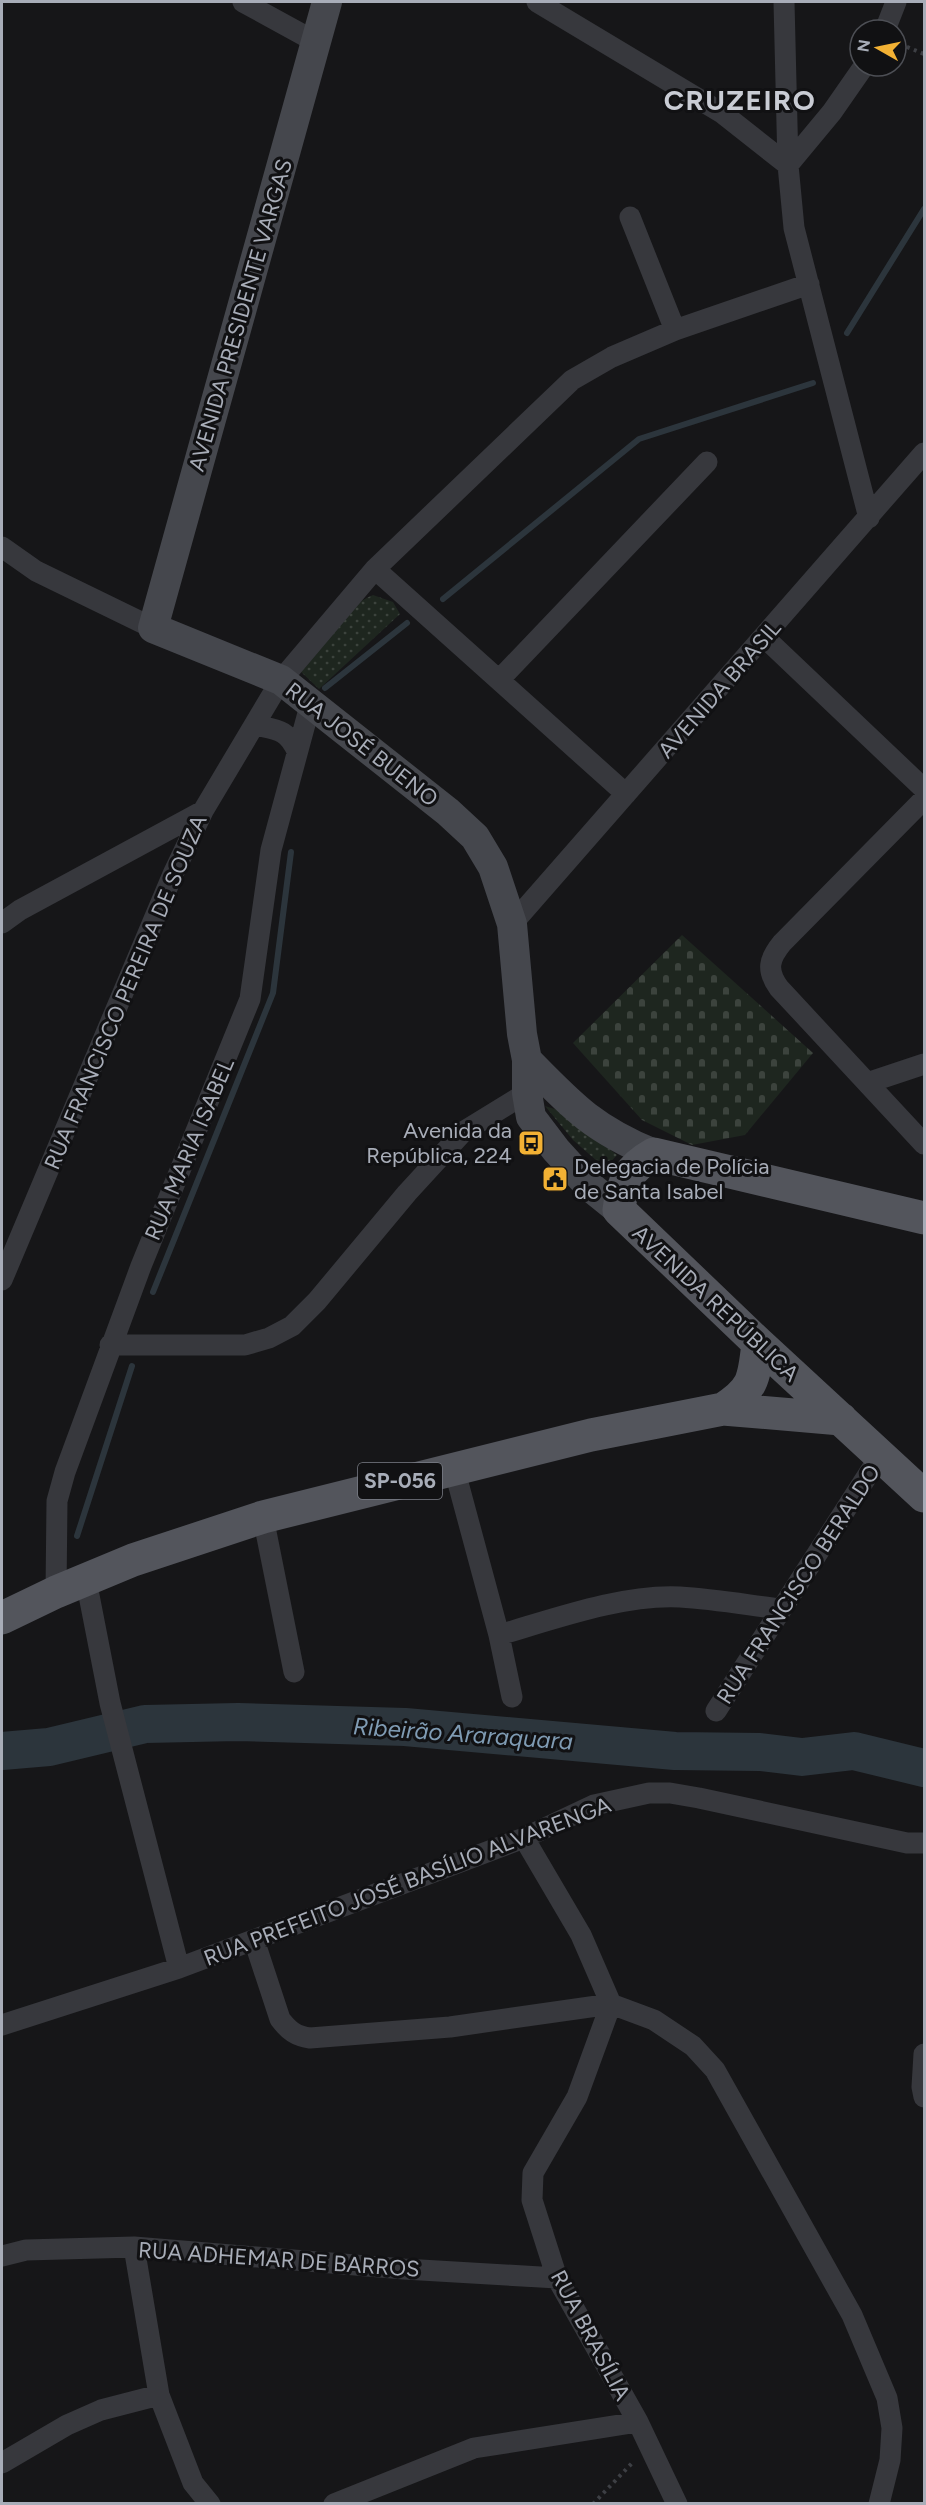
<svg xmlns="http://www.w3.org/2000/svg" width="926" height="2505" font-family="Figtree,sans-serif">
	<style>
		.green { fill: url(#green-dots) }
		.cemetery { fill: url(#cemetery-stones) }
		.lines { fill: none; stroke-linecap: round; stroke-linejoin: round }
		.stream { stroke: #2c353c; stroke-width: 6 }
		.river { stroke: #2c353c; stroke-width: 38 }
		.path { stroke: #3d3f44; stroke-width: 4; stroke-dasharray: 3 4.5; stroke-linecap: butt }
		.street { stroke: #37383d; stroke-width: 21 }
		.secondary { stroke: #45474d; stroke-width: 30 }
		.primary { stroke: #53555c; stroke-width: 33 }
		.labels { text-anchor: middle; stroke-width: 6; stroke-linejoin: round; paint-order: stroke }
		.shield { fill: #111113; stroke: #7b7e86; stroke-width: 1.5 }
		.shield-label { font-size: 21px; font-weight: bold; fill: #a8adb8 }
		.street-label { font-size: 22px; fill: #a8adb8; stroke: #111113 }
		.poi-label { font-size: 22px; fill: #a8adb8; stroke: #111113; text-anchor: end }
		.water-label { font-size: 24px; font-style: italic; fill: #7f9bb3; stroke: #111113 }
		.district-label { font-size: 28px; font-weight: bold; letter-spacing: 1.5px; fill: #c9ccd4; stroke: #111113 }
	</style>
	<defs>
		<pattern id="green-dots" width="8" height="8" patternUnits="userSpaceOnUse" patternTransform="scale(1.5)"><rect width="8" height="8" fill="#1e261f"/><path d="M2 2h.1M6 6h.1" fill="none" stroke="#3c433d" stroke-width="1.8" stroke-linecap="round"/></pattern>
		<pattern id="cemetery-stones" width="16" height="16" patternUnits="userSpaceOnUse" patternTransform="scale(1.5)"><rect width="16" height="16" fill="#1e261f"/><path d="M2 7V4a2 2 0 0 1 4 0v3zM10 15v-3a2 2 0 0 1 4 0v3z" fill="#3c433d"/></pattern>
	</defs>
	<rect width="100%" height="100%" fill="#161618"/>
	<!-- green -->
	<path class="green" d="M373,595L393,602L400,614L319,689L299,670C319,645 341,608 373,595Z
		M545,1106L561,1111L617,1155L605,1168L573,1140Z"/>
	<!-- cemetery -->
	<path class="cemetery" d="M682,935L813,1053L745,1135L692,1145L642,1120L573,1043Z"/>
	<g class="lines">
		<!-- stream -->
		<path class="stream" d="M847,333L924,209
			M443,599L639,439L813,383
			M325,688L407,623
			M153,1292L273,993L291,852
			M77,1536L132,1366"/>
		<!-- river -->
		<path class="river" d="M2,1751L49,1747L145,1724L238,1722L405,1727L675,1751L760,1752L802,1757L854,1751L924,1768"/>
		<!-- path -->
		<path class="path" d="M900,44L924,54
			M593,2504L634,2461"/>
		<!-- street -->
		<path class="street" d="M243,2L316,42
			M537,2L722,113L788,165L832,112L864,66
			M784,2L788,165L794,228L869,518
			M885,30L896,2
			M630,217L675,330
			M2,547L36,571L153,628
			M375,569L626,794
			M764,637L924,789
			M500,679L707,462
			M255,725C277,730 287,729 297,751
			M924,799L782,943C769,959 766,970 779,988L924,1144
			M2,923L20,910L203,811
			M512,924L924,453
			M870,1082L924,1064
			M2,1280L173,874L203,811L281,680L375,569L572,380L612,357L675,330L809,284
			M110,1345H245L269,1338L292,1326L317,1301L407,1193L463,1132L536,1087
			M454,1468L499,1635L512,1697
			M263,1517L294,1672
			M86,1580L110,1703L179,1968
			M56,1592L57,1501L65,1472L141,1266L250,999L271,850L311,702
			M499,1635C554,1619 623,1594 680,1597C714,1599 748,1605 781,1609
			M716,1711L880,1456
			M524,1838L581,1935L611,2004L577,2097L533,2173L532,2200L557,2278L638,2422L677,2504
			M254,1940L280,2019C289,2031 296,2036 310,2038L450,2027L611,2004L654,2020L693,2046L715,2070L852,2315L887,2398L892,2428L890,2460L879,2504
			M2,2025L179,1968L524,1838L594,1805L649,1793H670L699,1798L907,1843H924
			M924,2054L922,2087L924,2097
			M134,2247L159,2395
			M2,2256L26,2250L134,2247L404,2269L557,2278
			M2,2463L67,2425L101,2410L159,2395L193,2483L210,2504
			M334,2504L474,2448L638,2422"/>
		<!-- secondary -->
		<path class="secondary" d="M327,2L153,628L281,680L448,812L475,837L493,867L512,924L522,1034L527,1060V1093L531,1117L556,1150L588,1185L619,1210
			M527,1060C572,1106 593,1129 654,1154"/>
		<!-- primary -->
		<path class="primary" d="M924,1218L654,1154C629,1168 622,1182 619,1210L758,1343L924,1496
			M723,1409C754,1389 754,1379 758,1343
			M2,1618L56,1592L133,1560L263,1517L591,1435L723,1409L841,1419"/>
	</g>
	<!-- icons -->
	<defs>
		<g id="bus-square" transform="scale(1.35)"><rect x="-9" y="-9" width="18" height="18" rx="4" fill="#f2b134" stroke="#111113"/><path d="M-5-6H5V4H4V6H2V4H-2V6H-4V4H-5ZM-3.5-4V0h7V-4ZM-3.5 1.2v1.5H-2V1.2ZM2 1.2v1.5H3.5V1.2Z" fill="#111"/></g>
		<g id="civic-square" transform="scale(1.35)"><rect x="-9" y="-9" width="18" height="18" rx="4" fill="#f2b134" stroke="#111113"/><path d="M-.6-6.5H3V-4.5H.6V-3L4-1V1h2V6H-6V1h2V-1L-.6-3ZM-1.2 2.5V6h2.4V2.5Z" fill="#111"/></g>
	</defs>
	<g fill-rule="evenodd">
		<use href="#bus-square" x="531" y="1143"/>
		<use href="#civic-square" x="555" y="1179"/>
	</g>
	<g class="labels">
		<!-- shield labels -->
		<rect class="shield" x="358" y="1463" width="84" height="36" rx="4.5"/>
		<g class="shield-label">
			<text x="400" y="1488">SP-056</text>
		</g>
		<!-- street labels -->
		<g class="street-label">
			<text transform="translate(240 315) rotate(-74)" y="8">AVENIDA PRESIDENTE VARGAS</text>
			<text transform="translate(719 689) rotate(-49)" y="8">AVENIDA BRASIL</text>
			<text transform="translate(362 744) rotate(38)" y="8">RUA JOSÉ BUENO</text>
			<text transform="translate(125 992) rotate(-67)" y="8">RUA FRANCISCO PEREIRA DE SOUZA</text>
			<text transform="translate(189 1149) rotate(-67)" y="8">RUA MARIA ISABEL</text>
			<text transform="translate(716 1303) rotate(43)" y="8">AVENIDA REPÚBLICA</text>
			<text transform="translate(798 1584) rotate(-57)" y="8">RUA FRANCISCO BERALDO</text>
			<text transform="translate(407 1881) rotate(-21)" y="8">RUA PREFEITO JOSÉ BASÍLIO ALVARENGA</text>
			<text transform="translate(279 2259) rotate(4)" y="8">RUA ADHEMAR DE BARROS</text>
			<text transform="translate(591 2335) rotate(62)" y="8">RUA BRASÍLIA</text>
		</g>
		<!-- poi labels -->
		<g class="poi-label">
			<text x="512" y="1138">Avenida da<tspan x="512" dy="25">República, 224</tspan></text>
			<text x="574" y="1174" text-anchor="start">Delegacia de Polícia<tspan x="574" dy="25">de Santa Isabel</tspan></text>
		</g>
		<!-- water labels -->
		<g class="water-label">
			<text transform="translate(463 1734) rotate(4)" y="8">Ribeirão Araraquara</text>
		</g>
		<!-- district labels -->
		<g class="district-label">
			<text x="740" y="110">CRUZEIRO</text>
		</g>
	</g>
	<!-- border -->
	<rect width="926" height="2505" fill="none" stroke="#a8adb8" stroke-width="6"/>
	<!-- north arrow -->
	<g transform="translate(878 48) rotate(279)"><circle r="28" fill="#111113" stroke="#4d4f55" stroke-width="1.5"/>
	<path d="M0-4.5L10 22L0 15L-10 22Z" fill="#f2b134"/>
	<text y="-9" font-size="16" font-weight="bold" text-anchor="middle" fill="#a8adb8">N</text>
	</g>
</svg>
